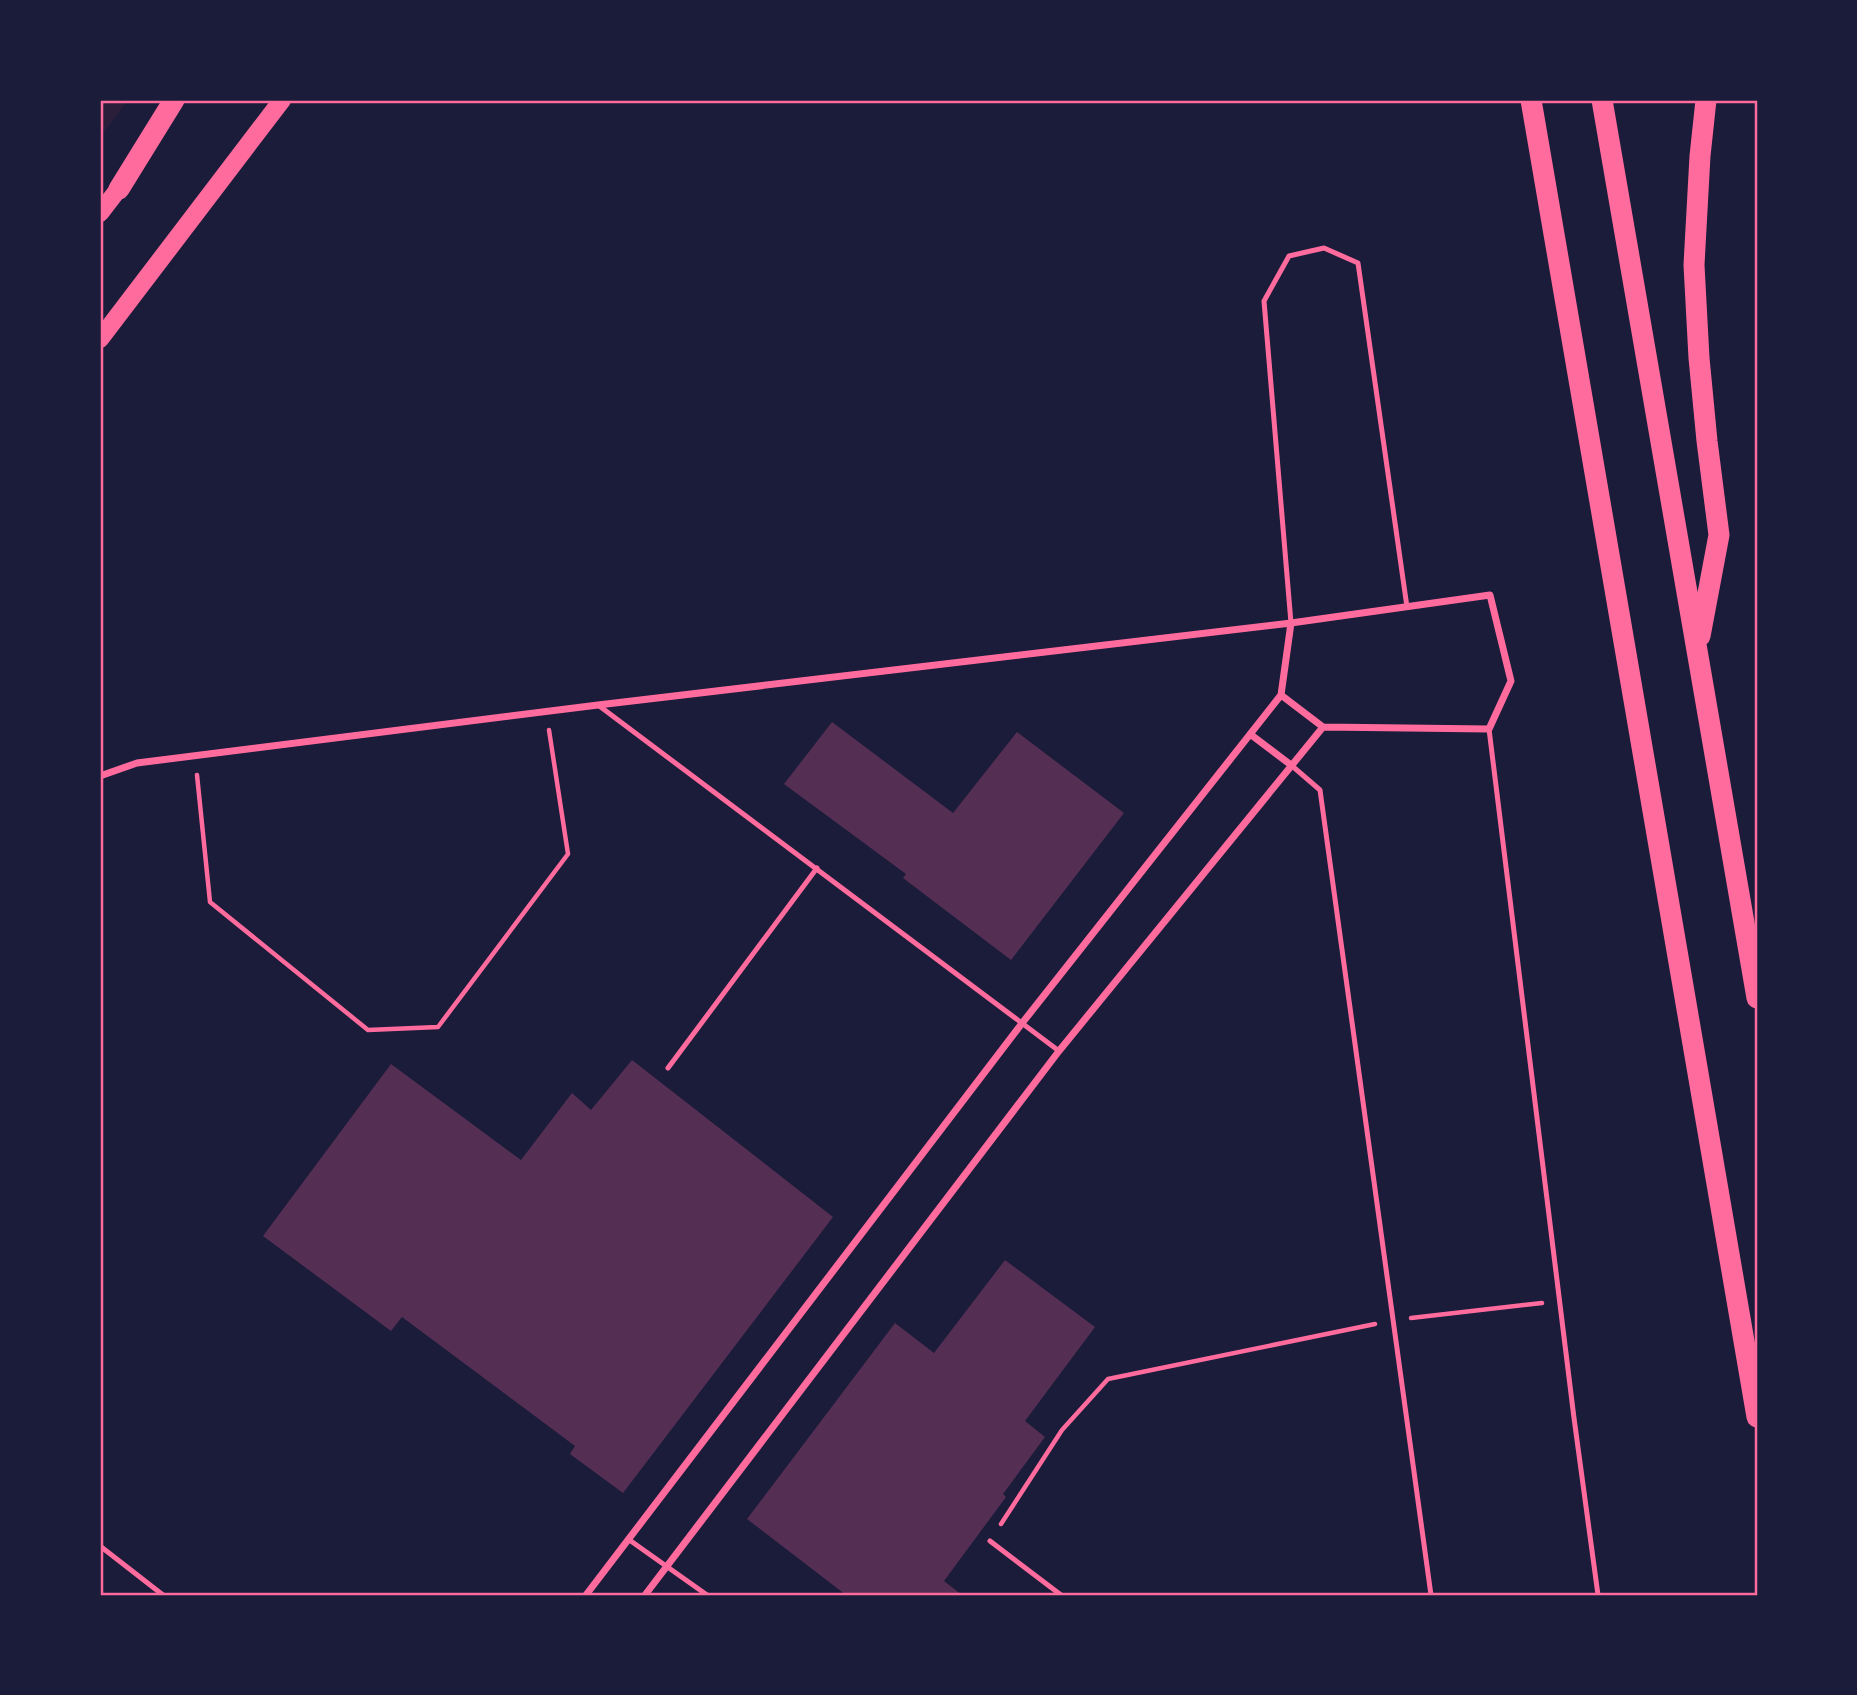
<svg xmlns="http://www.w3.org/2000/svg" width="1857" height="1695" font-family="Cabin,sans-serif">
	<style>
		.green { fill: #2a1e3b }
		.building { fill: #542f53 }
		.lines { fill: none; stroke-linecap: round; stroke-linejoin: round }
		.path { stroke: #ff6b9d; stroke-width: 4.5 }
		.service { stroke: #ff6b9d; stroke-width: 5 }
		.minor { stroke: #ff6b9d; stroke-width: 7 }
		.primary { stroke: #ff6b9d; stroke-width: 18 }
		.motorway { stroke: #ff6b9d; stroke-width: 21 }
		.neatline { fill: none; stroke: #ff6b9d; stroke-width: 2.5 }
	</style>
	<rect width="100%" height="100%" fill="#1b1b3a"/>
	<!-- green -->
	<path class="green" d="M100,100H128L100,138Z"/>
	<!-- building -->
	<path class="building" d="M832,722L953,813L1017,732L1124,813L1011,960L903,878L906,874L784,784Z
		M632,1060L833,1217L623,1493L570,1454L575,1446L402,1317L391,1331L263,1236L391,1064L521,1160L572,1093L591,1110Z
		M1005,1260L1095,1327L1025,1421L1045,1437L1003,1494L1006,1497L944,1581L962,1595H846L747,1519L895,1323L934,1353Z"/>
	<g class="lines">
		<!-- path -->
		<path class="path" d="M197,775L210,902L368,1030L438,1027L568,854L549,730
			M1411,1318L1542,1303
			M1001,1524L1062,1430L1108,1379L1375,1324"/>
		<!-- service -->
		<path class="service" d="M1291,623L1264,301L1289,256L1324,248L1358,263L1407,607
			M598,705L1059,1051
			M1489,729L1574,1418L1598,1595
			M1291,765L1320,790L1431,1595
			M668,1068L817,868
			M628,1539L707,1595
			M990,1541L1061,1595
			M100,1546L163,1595"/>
		<!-- minor -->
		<path class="minor" d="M1250,734L1291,765
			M100,776L137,763L598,705L1291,623L1490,595L1511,681L1489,729L1323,727L1281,695
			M586,1595L1023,1022L1281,695L1291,623
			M645,1595L1059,1051L1323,727"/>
		<!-- primary -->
		<path class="primary" d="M100,213L127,178
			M100,339L282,100"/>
		<!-- motorway -->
		<path class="motorway" d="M1531,100L1757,1417
			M1602,100L1757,998
			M119,189L174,100
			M1700,636L1719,535L1707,441L1699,358L1694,265L1700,156L1706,100"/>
	</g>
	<!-- border -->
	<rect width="1857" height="1695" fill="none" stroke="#1b1b3a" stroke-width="203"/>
	<rect x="102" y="102" width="1654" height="1492" class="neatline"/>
</svg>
